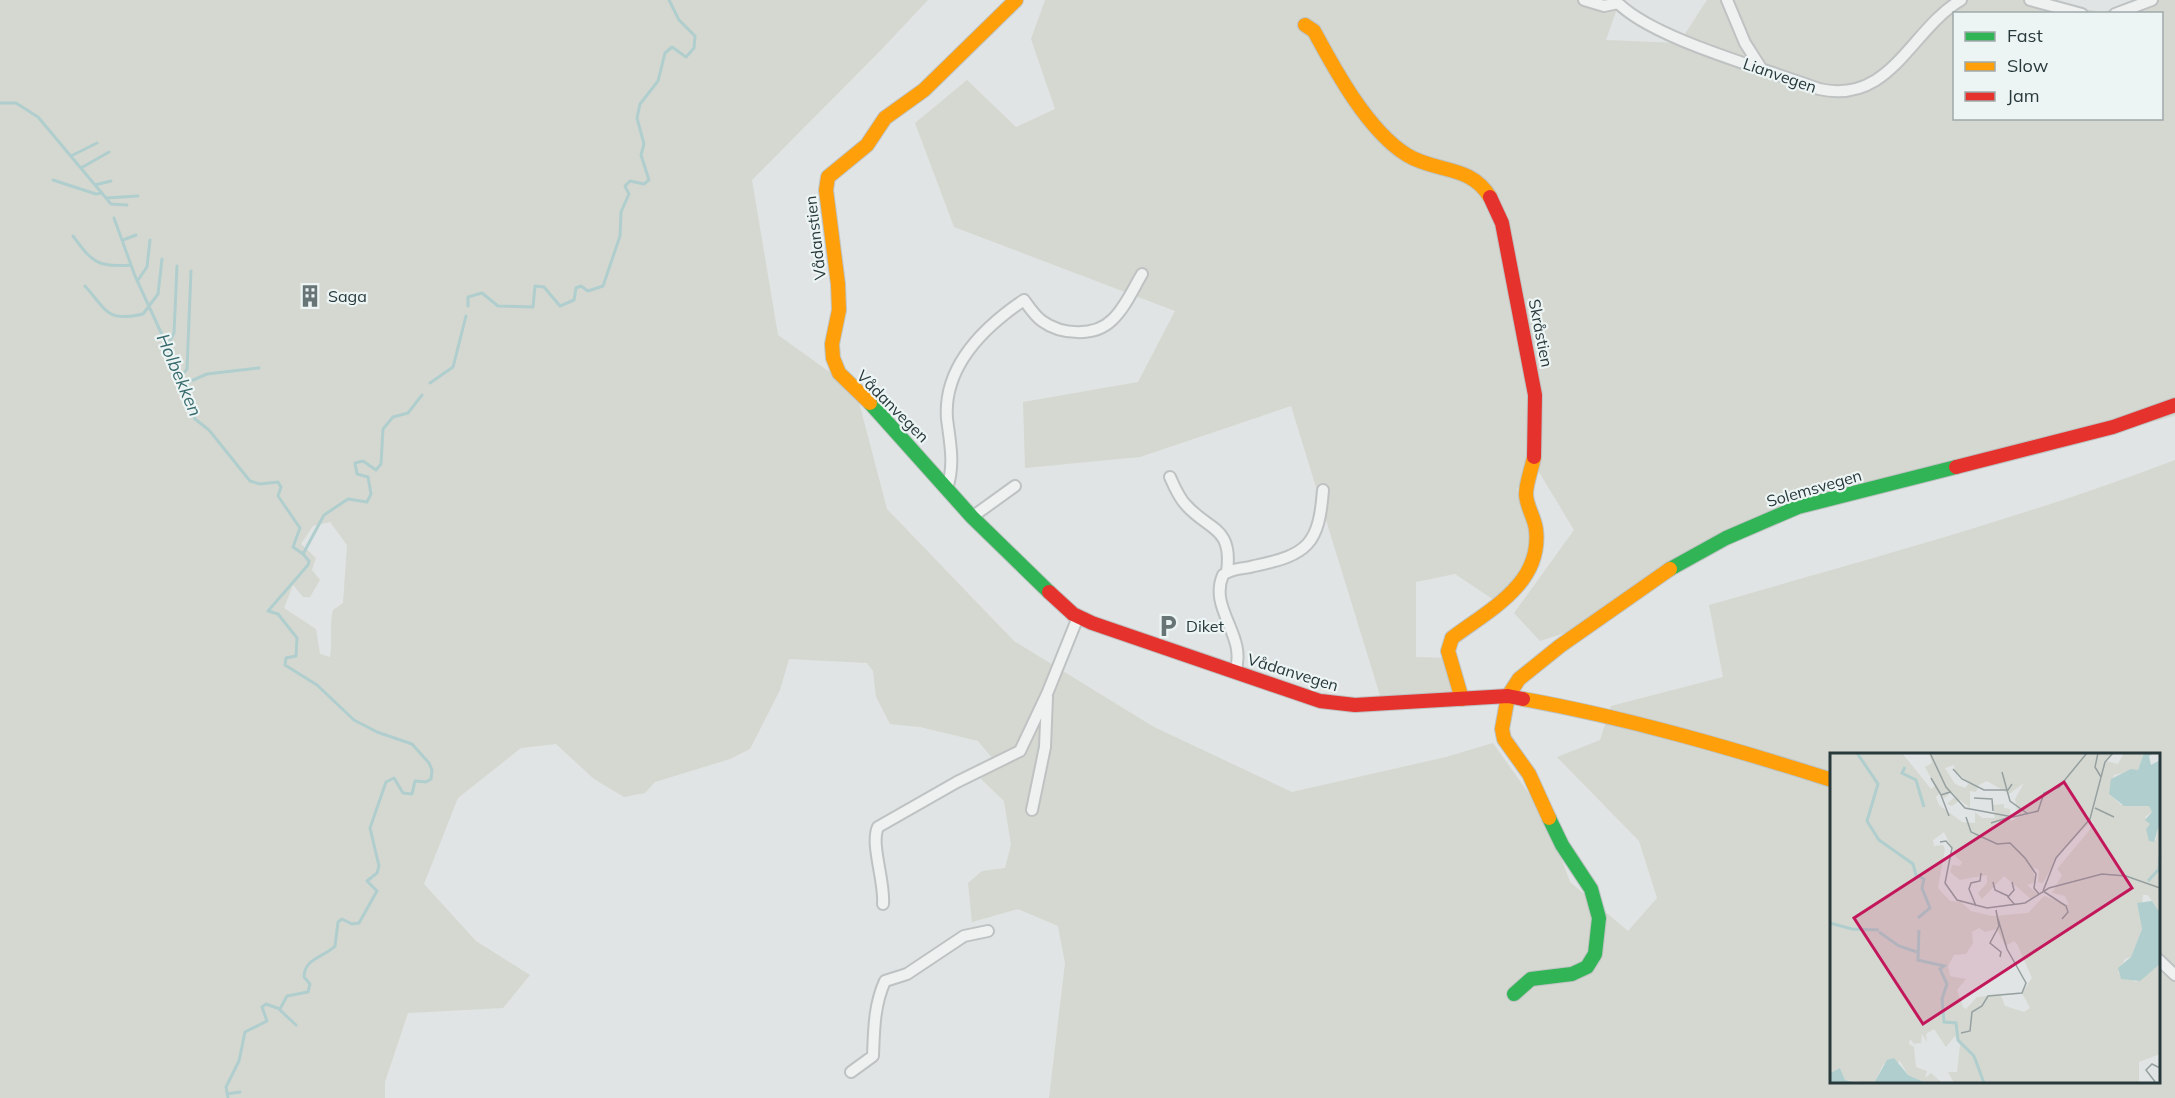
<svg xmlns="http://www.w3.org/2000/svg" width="2175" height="1098" font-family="Mulish,sans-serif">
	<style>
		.green { fill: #d5d8d0; fill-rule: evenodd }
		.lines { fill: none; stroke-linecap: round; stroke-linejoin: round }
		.stream { stroke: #b0cece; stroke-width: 3 }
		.street-casing { stroke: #bec2c2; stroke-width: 14 }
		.fast-casing { stroke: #bec2c2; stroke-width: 16 }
		.slow-casing { stroke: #bec2c2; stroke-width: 16 }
		.jam-casing { stroke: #bec2c2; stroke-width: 16 }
		.street { stroke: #eff1f1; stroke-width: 10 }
		.fast { stroke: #30b455; stroke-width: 14 }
		.slow { stroke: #ff9f0a; stroke-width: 14 }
		.jam { stroke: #e5322d; stroke-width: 14 }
		.labels { text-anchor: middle; stroke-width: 4.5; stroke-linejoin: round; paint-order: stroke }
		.street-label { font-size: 16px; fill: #28393c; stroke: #edf4f4 }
		.poi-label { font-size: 16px; fill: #28393c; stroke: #edf4f4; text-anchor: start }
		.water-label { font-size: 18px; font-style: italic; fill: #366a6c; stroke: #edf4f4 }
		.inset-river { fill: none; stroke: #b0cece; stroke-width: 3 }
		.inset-road { fill: none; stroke: #96a0a1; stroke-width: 1.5 }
		.view { fill: #c2185b; fill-opacity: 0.15; stroke: #c2185b; stroke-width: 3 }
		.inset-edge { fill: none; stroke: #28393c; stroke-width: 3 }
	</style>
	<rect width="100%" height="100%" fill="#e0e4e4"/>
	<!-- green -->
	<path class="green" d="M0,0H928L880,51L752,180L778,335L856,391L887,509L1014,641L1154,727L1292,792L1446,757L1493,743L1547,819L1570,882L1628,931L1657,898L1639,841L1557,757L1600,740L1611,706L1723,677L1709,605C1865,560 2023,518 2175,460V1098H1049L1065,963L1058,926L1018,909L972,922L968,883L982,871L1005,868L1011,845L1004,801L981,779L993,759L978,741L920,727L890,724L876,697L873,671L867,663L789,659L780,690L750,749L730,759L655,782L645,793L624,797L594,779L556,744L521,748L458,798L424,884L476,941L530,975L503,1008L408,1013L385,1082V1098H0ZM330,522L347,545L343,603L333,610C329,626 333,640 330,657L320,654L316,629L284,608L293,585L303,597H310L320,580L312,570L316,558L301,544L313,526ZM1832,754H2158V1082H1832Z
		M1045,0H1620L1606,40L1679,43L1707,0H2043L2052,4L2103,12L2132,4V0H2175V416L1797,515L1712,552L1602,621L1540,641L1514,613L1574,530L1536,467L1517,489L1534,544L1500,604L1455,574L1416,582V657L1449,658L1456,694L1382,702L1291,406L1140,457L1025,468L1023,402L1138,382L1175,311L954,227L915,123L967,80L1016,127L1055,109L1031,39ZM1954,14H2162V118H1954Z"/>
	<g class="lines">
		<!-- stream -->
		<path class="stream" d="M0,103H16L38,117L111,204L127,205
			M71,156L97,143
			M81,168L109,152
			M53,180L96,194L102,193
			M95,185L111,181
			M106,198L138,196
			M114,218L135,276L181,376L195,419L209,430L250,481L260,484L278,482L281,487L278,496L300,528L293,547L303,554
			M73,236C92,262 98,268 131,265
			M123,240L136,235
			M138,280L147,267L150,240
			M85,286C108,312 107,322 143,314L158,294L162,259
			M468,306V297L482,293L498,306L533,307L535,286L544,287L560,306L574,300L576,288L581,286L588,291L603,286L620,236L621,212L629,194L625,186L630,181L644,184L649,180L641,155L644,144L637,118L640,104L658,81L665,53L672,47L686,57L694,48L695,36L679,20L669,0
			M167,346L174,333L177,266
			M181,376L187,369L191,271
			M430,383L453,367L466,316
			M184,384L207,374L259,368
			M280,1010L296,1025
			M227,1094L240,1092
			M228,1098L226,1087L239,1061L245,1032L267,1021L262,1007L266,1004L280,1009L287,996L308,992L310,984L304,977C304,958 325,957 335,946L338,922L342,919L352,924L359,923L377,891L367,881L377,873L379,866L370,828L386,782L394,778L403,793L412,794L415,781L426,782L431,779L432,770L429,763L412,744L377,732L354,720L317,685L285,665L286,658L296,656L297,638L278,614L268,611L308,565L309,561L303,554L324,515L348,499L367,502L371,494L368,477L357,474L355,463L363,461L376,470L381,464L383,429L393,417L408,413L422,395"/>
		<!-- street casing -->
		<g class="street-casing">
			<path id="street" d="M1584,0L1604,6L1618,3
				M1615,0C1650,39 1767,69 1819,89C1891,105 1910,30 1961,0
				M1727,0L1745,43L1761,68
				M2030,0L2082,14
				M2115,14L2152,0
				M1170,477C1174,486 1179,498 1186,505C1209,531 1233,526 1227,572
				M947,488C955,465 950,442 947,419C943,367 984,327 1024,300C1029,307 1035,316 1042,321C1061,335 1095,337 1112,320C1125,308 1133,289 1142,274
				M972,517L1015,486
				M1235,672C1248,636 1208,609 1223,575C1231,568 1244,569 1254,566C1308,555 1319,544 1323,490
				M1032,810L1045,747L1047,697
				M883,904C885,881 870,844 878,827L957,782L1020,751L1047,694L1078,617
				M2158,959L2175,975
				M851,1072L873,1056C874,1030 874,1005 885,981L907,974L964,936L988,931"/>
		</g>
		<!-- fast casing -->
		<g class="fast-casing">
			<path id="fast" d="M870,403L972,517L1049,592
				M1670,569L1726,538L1798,507L1956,467
				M1514,994L1531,979L1572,974L1587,967L1595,954L1599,918L1591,889L1562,845L1549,818"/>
		</g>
		<!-- slow casing -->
		<g class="slow-casing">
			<path id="slow" d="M1305,25L1314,31C1335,70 1368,131 1407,155C1436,173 1470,164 1490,197
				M870,403L839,373L833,358L832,344L839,310L838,284L826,190L828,177L867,145L885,118L924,90L1016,0
				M1462,699L1448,651L1452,638C1489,610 1542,584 1536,530C1535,518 1526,506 1526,494C1526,483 1532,468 1534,457
				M1523,699C1628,718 1731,748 1832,780
				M1549,818L1529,774L1504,739L1502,729L1508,696L1519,679L1560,646L1670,569"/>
		</g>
		<!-- jam casing -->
		<g class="jam-casing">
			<path id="jam" d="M1490,197L1502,223L1535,395L1534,457
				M1956,467L2113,427L2175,405
				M1049,592L1073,614L1092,623L1320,701L1355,705L1508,696L1523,699"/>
		</g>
		<!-- street -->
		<use href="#street" class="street"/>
		<!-- fast -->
		<use href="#fast" class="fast"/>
		<!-- slow -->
		<use href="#slow" class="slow"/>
		<!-- jam -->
		<use href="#jam" class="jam"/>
	</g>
	<!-- icons -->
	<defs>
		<g id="building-bare" transform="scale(1.8)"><path d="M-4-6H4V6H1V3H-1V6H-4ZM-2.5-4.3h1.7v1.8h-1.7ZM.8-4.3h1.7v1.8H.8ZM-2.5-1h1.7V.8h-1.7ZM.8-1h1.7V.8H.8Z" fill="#687577" stroke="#edf4f4" stroke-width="2.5" paint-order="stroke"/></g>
		<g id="parking-bare" transform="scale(1.8)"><path d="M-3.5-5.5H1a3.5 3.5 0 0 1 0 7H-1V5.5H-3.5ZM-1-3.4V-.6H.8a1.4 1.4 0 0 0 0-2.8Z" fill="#687577" stroke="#edf4f4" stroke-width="2.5" paint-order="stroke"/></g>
	</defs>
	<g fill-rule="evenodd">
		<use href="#building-bare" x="310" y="296"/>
		<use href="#parking-bare" x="1168" y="626"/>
	</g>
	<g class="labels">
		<!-- street labels -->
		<g class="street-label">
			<text transform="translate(1780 75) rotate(19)" y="6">Lianvegen</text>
			<text transform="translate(815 238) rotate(-97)" y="6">Vådanstien</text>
			<text transform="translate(1541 333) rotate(79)" y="6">Skråstien</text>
			<text transform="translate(893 406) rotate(45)" y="6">Vådanvegen</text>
			<text transform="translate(1814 488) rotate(-16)" y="6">Solemsvegen</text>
			<text transform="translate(1293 672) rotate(17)" y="6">Vådanvegen</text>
		</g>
		<!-- poi labels -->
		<g class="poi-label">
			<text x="328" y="302">Saga</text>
			<text x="1186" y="632">Diket</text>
		</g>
		<!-- water labels -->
		<g class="water-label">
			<text transform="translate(179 375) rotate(67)" y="6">Holbekken</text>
		</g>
	</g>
	<!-- overview -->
	<g transform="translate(1830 753)">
		<rect width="330" height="330" fill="#e0e4e4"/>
		<path d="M0,0H72L101,36L105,33L95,14L102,10L99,0H282L276,8L288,11L294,0H314L308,17L284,22L279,41L291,52L319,53L322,59L315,64L320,71L316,76L320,88L326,87L330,64V160L318,142H313L312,150H307L312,176L301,204L295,206L288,220L306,229L330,211V301L309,309V330H124L118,319H127L130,292L125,283L116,294L104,276L96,281L97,289L92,281L91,290L84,291L80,286L79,291L84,294L86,314L97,318L95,325L101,320L112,330H96L78,322L70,308L67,310L63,305L53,312L44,330L15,327L10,315L0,320ZM124,12L125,18L139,30L135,35L125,31L115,15ZM157,28L179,41L194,30L185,46L188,64L181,68L180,56L174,55V51L163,52L165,65H152L145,59V70L132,69L109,52L106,44L110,40L114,45L122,39L126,43L117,51L122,53L130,47L140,55V38L146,39L149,32ZM261,68L264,70L258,79L227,116L232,122L222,140L235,143L239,152L214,143L198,160L162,163L141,158L131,149L120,148L108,135L115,96L113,92L104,93L103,87L114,79L126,104L132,109L130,113L122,112L120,119L130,127L157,122V130L148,140L152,146L174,123L201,146L208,141L197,132L206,129L202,114L209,117L208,129L213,130L229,102ZM149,175L155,179L167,176L175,193L184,188L187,191L202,225L192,240L200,255L194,259L175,253L171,243H156L147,244L136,256L133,254L127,237L136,226L120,223L118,213L124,202L136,201L143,190L142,179Z" fill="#d5d8d0" fill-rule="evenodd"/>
		<path d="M314,0H324L319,3L321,12L330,7V69L324,89L319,88L316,76L320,71L315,67L322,59L319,53H294L279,41L281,26L301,16L308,17ZM322,148L330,160V211L310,228L291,226L288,215L301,204L312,176L307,150ZM64,305L78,322L96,330H44L57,307ZM10,315L15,327L28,330H0V320Z" fill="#b0cece"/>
		<path class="inset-river" d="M27,0L48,31L37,68L49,87L83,111L86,122L94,126L92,135L100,155L88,165M75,14L72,20L86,27L94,54M318,128L329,116L330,102M0,170L22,176L49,177M89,177L88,207L114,213L110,216L117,231L112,246L114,269L126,270L128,287L144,303L154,330M49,179L69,193L87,199"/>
		<path class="inset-road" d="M100,0L116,34L135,55L183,64L208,58L214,40L229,34L257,0M268,0L265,14L271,24M123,16L132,26L154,37H178L182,31M172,19L180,48L198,61M101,25L111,42M144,45L162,46L163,58M265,55L284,64M119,63L111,42L120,39M136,64L141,79L167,91L180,90L195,105L206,121L204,135L209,141M161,70L180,64M110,89L116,88L122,95L115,130L127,147L157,155L195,150L219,135L272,121L296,123L330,135M163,129L165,137L178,143M182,129L184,137L178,144L185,152M213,138L226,105L260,66L275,9L283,0M213,138L236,153L238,159L232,166M146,153L139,136L141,130L150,128L151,120M166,157L169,173L160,190L171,199L170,204M131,280L140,278L142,259L152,253L158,243L192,240L196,230L177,196L168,166M326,330L316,317L322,311L330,315"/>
		<path class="view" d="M234,29L302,135L93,271L24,165Z"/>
		<rect width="330" height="330" class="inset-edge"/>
	</g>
	<!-- legend -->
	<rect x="1953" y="12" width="210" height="108" fill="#edf4f4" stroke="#9ea9aa" stroke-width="1.5"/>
	<rect x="1965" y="32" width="30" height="9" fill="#30b455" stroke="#9ea9aa" stroke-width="1.5"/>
	<text x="2007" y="42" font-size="18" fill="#28393c">Fast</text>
	<rect x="1965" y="62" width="30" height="9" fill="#ff9f0a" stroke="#9ea9aa" stroke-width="1.5"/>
	<text x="2007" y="72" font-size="18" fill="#28393c">Slow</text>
	<rect x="1965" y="92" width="30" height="9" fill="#e5322d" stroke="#9ea9aa" stroke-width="1.5"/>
	<text x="2007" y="102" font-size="18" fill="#28393c">Jam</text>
</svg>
